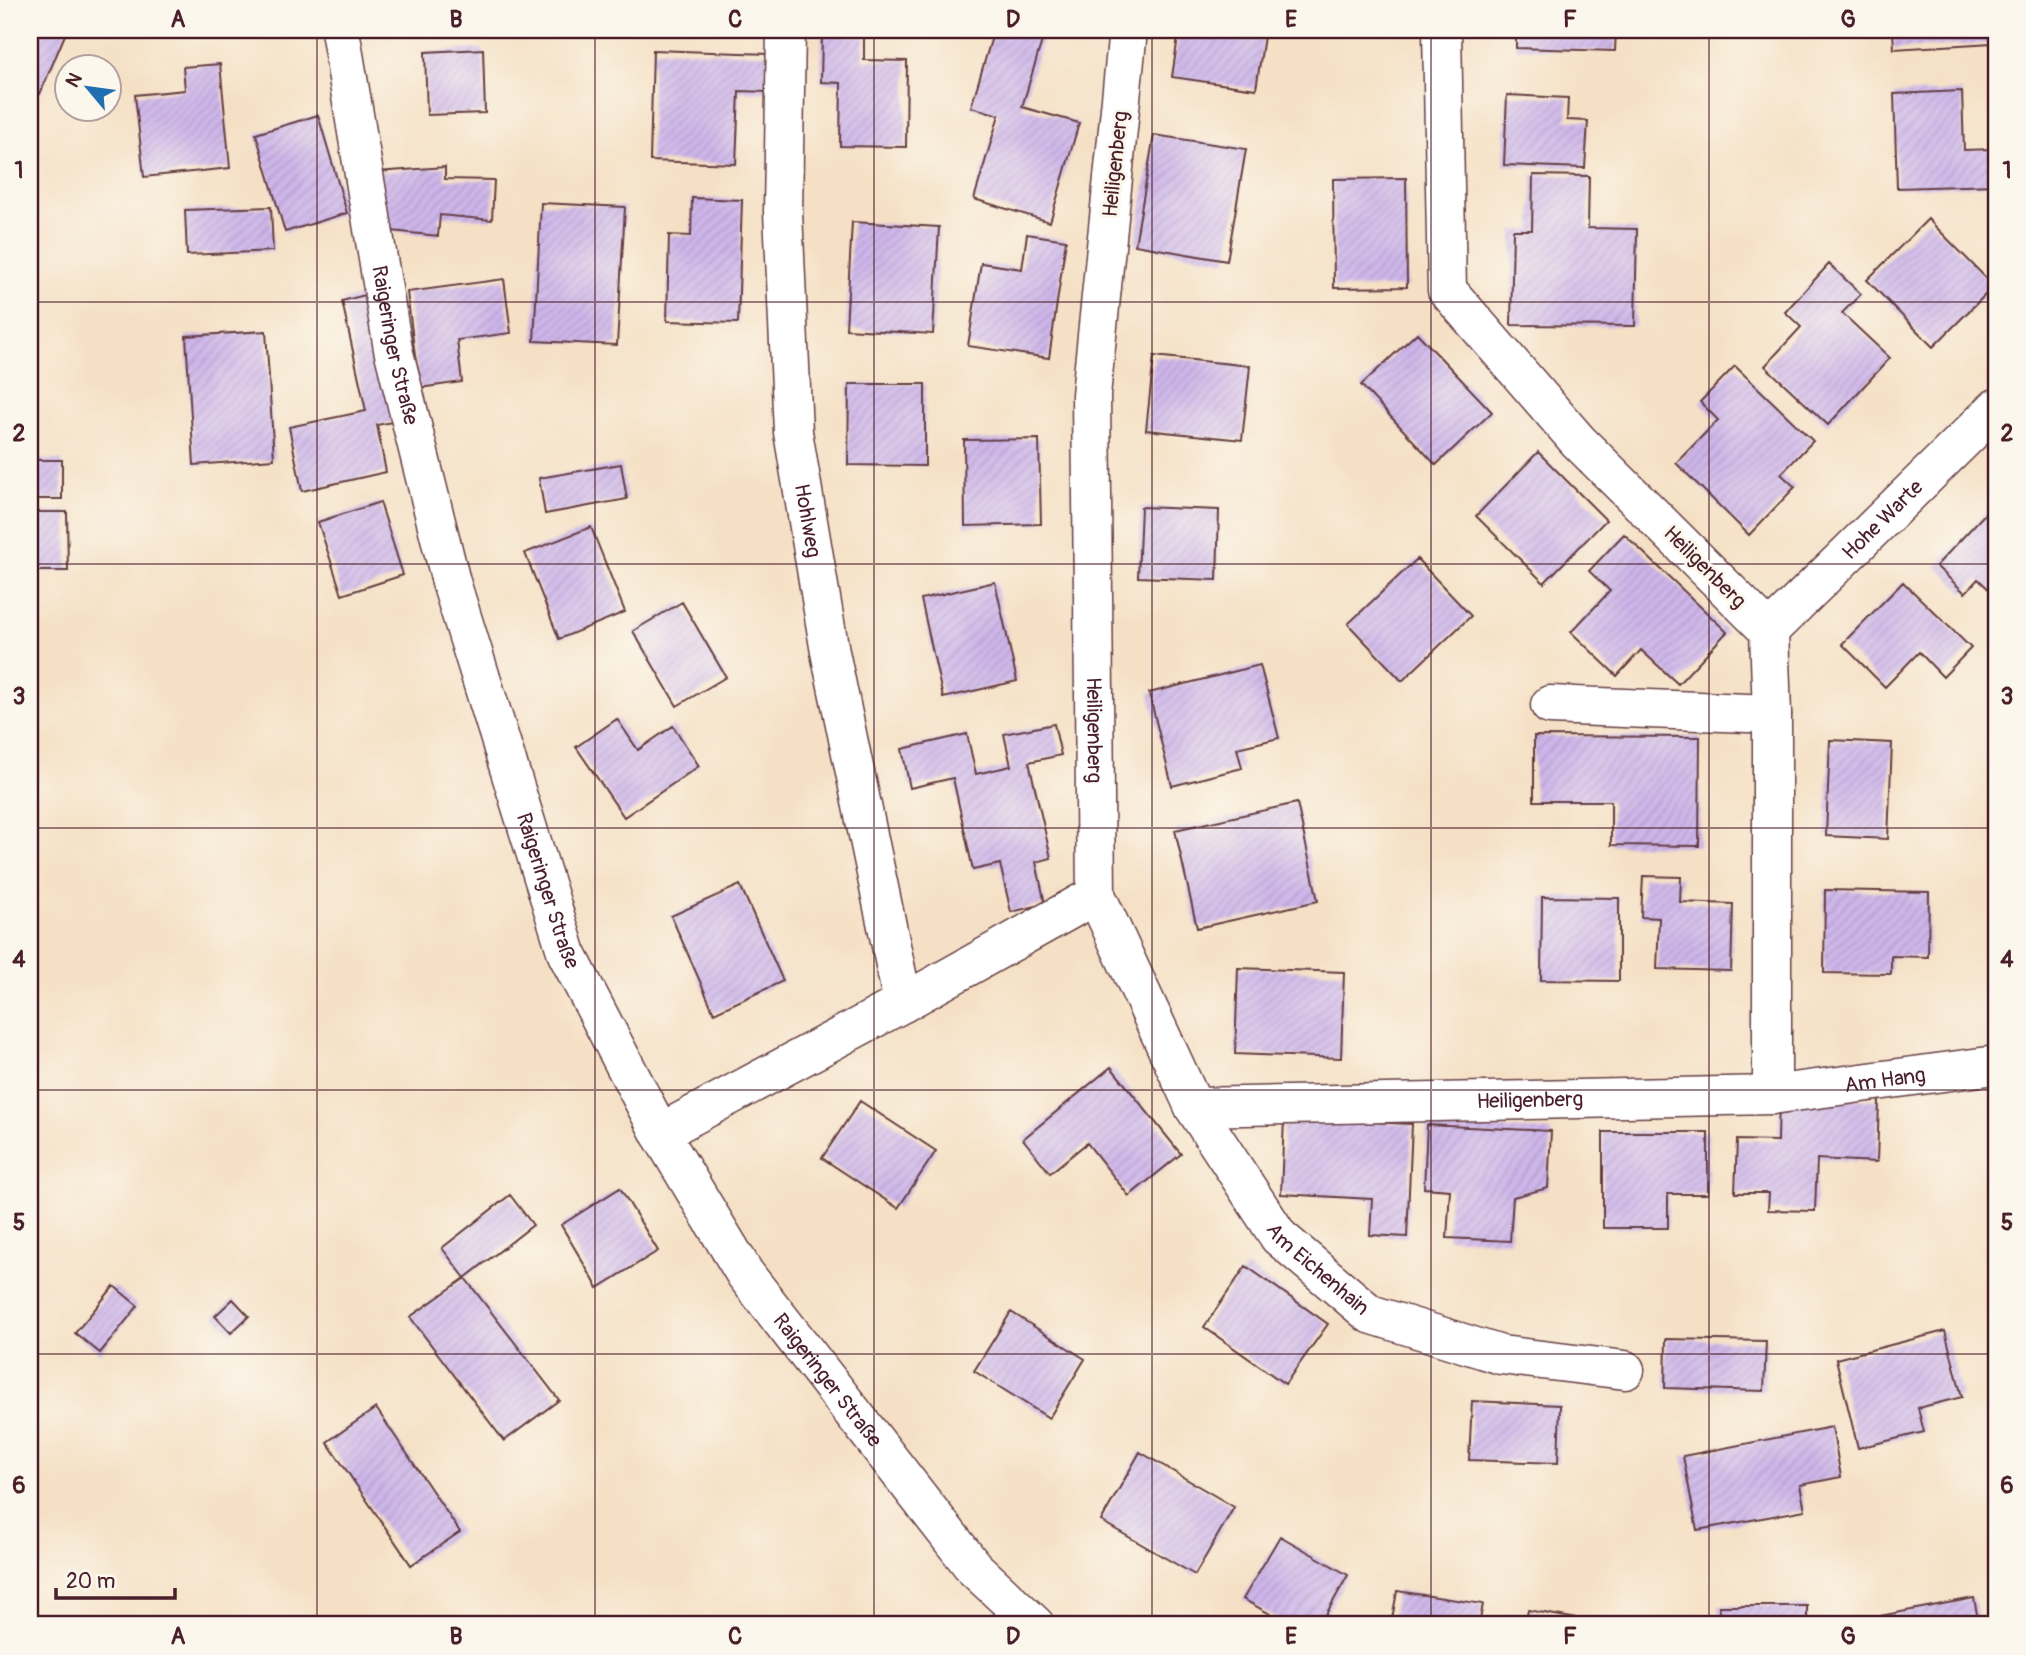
<svg xmlns="http://www.w3.org/2000/svg" width="2026" height="1655" font-family="Pangolin,sans-serif">
	<style>
		.building { fill: url(#building-hatch) }
		.lines { fill: none; stroke-linecap: round; stroke-linejoin: round }
		.minor-casing { stroke: #643c42; stroke-width: 41 }
		.minor { stroke: #fff; stroke-width: 38 }
		.grid { fill: none; stroke: #4a1f2b; stroke-width: 2; stroke-opacity: 0.55 }
		.labels { text-anchor: middle; stroke-width: 6; stroke-linejoin: round; paint-order: stroke }
		.street-label { font-size: 21px; fill: #4a1f2b; stroke: #fbf7ec }
		.neatline { fill: none; stroke: #4a1f2b; stroke-width: 2.5 }
		.grid-label { font-size: 23px; text-anchor: middle; font-weight: bold; fill: #4a1f2b }
	</style>
	<defs>
		<pattern id="building-hatch" width="6" height="6" patternUnits="userSpaceOnUse" patternTransform="scale(1.75)"><rect width="6" height="6" fill="#ceb6ea"/><path d="M-1 1l2-2M0 6l6-6M5 7l2-2" fill="none" stroke="#b29cc9"/></pattern>
	</defs>
	<rect width="100%" height="100%" fill="#fbf7ec"/>
	<filter id="ink" filterUnits="userSpaceOnUse"><feTurbulence type="fractalNoise" baseFrequency=".0143" numOctaves="2"/><feDisplacementMap in="SourceGraphic" scale="14" xChannelSelector="R" yChannelSelector="G"/><feConvolveMatrix kernelMatrix="1 2 1 2 8 2 1 2 1" color-interpolation-filters="sRGB"/></filter>
	<filter id="wash" filterUnits="userSpaceOnUse"><feTurbulence type="fractalNoise" baseFrequency=".00686" numOctaves="4" result="noise"/><feDisplacementMap in="SourceGraphic" scale="28" xChannelSelector="R" yChannelSelector="G"/><feGaussianBlur stdDeviation="1.57" result="paint"/><feColorMatrix in="noise" values="0 0 0 0 0 0 0 0 0 0 0 0 0 0 0 0 0 1.4 0 .05"/><feComposite in="paint" operator="in"/></filter>
	<g filter="url(#wash)">
		<rect width="100%" height="100%" fill="#f5e0c5"/>
		<g id="blocks">
			<!-- building -->
			<path class="building" d="M30,30H67L40,94L30,90Z
				M994,30H1029L1044,34L1022,107L1079,123L1050,222L974,199L999,115L971,107Z
				M1179,30H1265L1256,89L1172,77Z
				M1516,30H1616L1615,51L1516,48Z
				M1893,30H1992V43L1894,49Z
				M822,35L864,36V60L907,61L906,147L840,146L841,83L821,82Z
				M483,49L485,113L427,115L425,52Z
				M653,50L769,54L768,92L739,91L736,164L650,161Z
				M220,64L230,168L144,177L135,95L185,90L183,67Z
				M1962,91L1964,150L1995,149L1996,185L1897,188L1894,94Z
				M1507,95L1568,98L1567,120L1588,121L1585,168L1504,165Z
				M318,115L347,213L285,232L256,134Z
				M1154,135L1246,149L1227,261L1135,245Z
				M445,167V179L494,180L492,220L440,215L438,236L383,230L377,172Z
				M1533,175L1589,176L1588,228L1637,229L1635,326L1511,325L1513,230H1532Z
				M1406,178L1407,287L1334,288L1333,179Z
				M692,198L742,200L738,323L667,321L669,235L691,236Z
				M541,203L625,207L617,345L534,341Z
				M271,207L273,251L187,255L185,210Z
				M1928,219L1987,279L1996,269V288L1994,286L1933,347L1867,280Z
				M852,222L939,227L933,334L846,329Z
				M1027,234L1066,240L1049,358L968,346L981,263L1022,269Z
				M1829,264L1861,294L1842,313L1890,358L1828,425L1765,366L1801,327L1785,312Z
				M504,279L511,333L457,340L462,382L419,388L407,292Z
				M365,295L392,422L377,425L386,472L302,491L289,427L366,411L342,301Z
				M266,331L274,459L194,465L186,336Z
				M1417,333L1492,412L1436,465L1361,385Z
				M1154,356L1250,366L1242,440L1146,430Z
				M1735,366L1813,441L1781,474L1795,487L1749,535L1676,463L1718,420L1700,402Z
				M849,384H925V466L848,465Z
				M1039,439L1041,524L965,526L964,440Z
				M1538,452L1606,520L1544,583L1476,516Z
				M30,460H62V499H30Z
				M621,464L627,499L545,514L539,478Z
				M380,502L403,575L342,595L318,522Z
				M1996,502V596L1978,579L1965,593L1936,566Z
				M1141,507L1219,510L1217,580L1138,577Z
				M30,512H67L68,571H30Z
				M591,527L625,612L559,639L525,553Z
				M1624,534L1727,632L1678,684L1641,650L1617,676L1571,632L1610,591L1589,571Z
				M1417,559L1471,616L1402,681L1348,624Z
				M995,582L1017,681L943,698L921,599Z
				M1903,582L1971,648L1943,677L1919,652L1885,687L1842,644Z
				M682,602L726,677L677,706L633,631Z
				M1260,665L1279,738L1237,748L1242,768L1172,786L1149,693Z
				M617,719L638,750L673,726L699,766L624,817L576,747Z
				M1054,724L1061,755L1029,762L1051,858L1036,862L1045,904L1011,912L1000,864L973,870L953,778L910,788L902,749L967,734L976,774L1011,766L1004,734Z
				M1534,736L1700,737L1699,846L1611,845V801H1534Z
				M1830,740L1892,743L1888,839L1826,836Z
				M1297,803L1318,901L1197,928L1175,830Z
				M1643,876L1681,877L1680,902L1733,904L1731,971L1657,969L1659,918L1641,917Z
				M740,885L783,981L714,1013L671,916Z
				M1825,890L1929,892L1928,957L1891,956V974L1824,973Z
				M1542,897L1619,898V981L1541,980Z
				M1238,968L1344,972L1341,1058L1235,1054Z
				M1111,1067L1181,1154L1129,1196L1087,1143L1050,1173L1023,1139Z
				M1779,1096L1879,1100L1877,1162L1817,1159L1815,1211L1768,1210L1769,1193H1735L1737,1140L1778,1141Z
				M860,1101L936,1151L898,1208L822,1158Z
				M1284,1118L1412,1124L1407,1237L1370,1235L1372,1199L1281,1194Z
				M1427,1125L1551,1131L1548,1188L1513,1197L1510,1241L1447,1238L1450,1190L1424,1188Z
				M1603,1132H1708V1194H1668V1228H1603Z
				M620,1188L658,1251L598,1288L561,1225Z
				M510,1195L533,1225L465,1278L559,1400L504,1441L410,1317L465,1278L442,1248Z
				M1246,1266L1328,1324L1285,1384L1204,1327Z
				M114,1286L138,1306L100,1353L75,1333Z
				M233,1299L249,1316L231,1333L215,1316Z
				M1011,1312L1085,1359L1049,1418L974,1371Z
				M1945,1331L1962,1397L1918,1408L1924,1432L1858,1448L1836,1359Z
				M1666,1339L1766,1341L1764,1391L1665,1388Z
				M1472,1401L1560,1405L1558,1463L1469,1460Z
				M376,1408L460,1532L411,1565L327,1442Z
				M1832,1427L1841,1477L1800,1485L1805,1510L1697,1530L1683,1456Z
				M1140,1452L1234,1507L1195,1575L1101,1521Z
				M1280,1536L1348,1575L1320,1625H1290L1243,1599Z
				M1397,1591L1483,1604L1479,1625H1391Z
				M1974,1598L1979,1625H1882L1880,1616Z
				M1719,1606H1807V1625H1719Z
				M1528,1610L1604,1624L1603,1625H1525Z"/>
		</g>
	</g>
	<g filter="url(#ink)">
		<use href="#blocks" fill-opacity="0" stroke="#643c42" stroke-width="2"/>
		<g class="lines">
			<!-- minor casing -->
			<g class="minor-casing">
				<g id="minor">
					<path id="s1" d="M340,30L393,349L451,582L567,954L660,1133L745,1274L974,1568L1035,1625"/>
					<path id="s2" d="M786,30L783,212L793,432L830,652L903,1003"/>
					<path id="s3" d="M1128,30L1091,395L1096,895L1194,1107L1279,1237L1370,1314L1501,1355L1625,1370"/>
					<path id="s4" d="M1769,631L1996,408"/>
					<path d="M1550,705L1772,714"/>
					<path id="s5" d="M1772,1095L1996,1065"/>
					<path id="s6" d="M1194,1107L1772,1095V714L1769,631L1578,441L1447,290L1442,30"/>
					<path d="M660,1133L903,1003L1096,895"/>
				</g>
			</g>
			<!-- minor -->
			<use href="#minor" class="minor"/>
		</g>
	</g>
	<!-- grid -->
	<path class="grid" d="M317,30V1625M595,30V1625M874,30V1625M1152,30V1625M1431,30V1625M1709,30V1625M30,302H1996M30,564H1996M30,828H1996M30,1090H1996M30,1354H1996"/>
	<g class="labels">
		<!-- street labels -->
		<g class="street-label">
			<text transform="translate(1115 164) rotate(-84)" y="7">Heiligenberg</text>
			<text dy="7" stroke="none"><textPath href="#s1" startOffset="320">Raigeringer Straße</textPath></text>
			<text dy="7" stroke="none"><textPath href="#s4" startOffset="159">Hohe Warte</textPath></text>
			<text dy="7" stroke="none"><textPath href="#s2" startOffset="492">Hohlweg</textPath></text>
			<text transform="translate(1705 567) rotate(45)" y="7">Heiligenberg</text>
			<text dy="7" stroke="none"><textPath href="#s3" startOffset="702">Heiligenberg</textPath></text>
			<text dy="7" stroke="none"><textPath href="#s1" startOffset="887">Raigeringer Straße</textPath></text>
			<text dy="7" stroke="none"><textPath href="#s5" startOffset="114">Am Hang</textPath></text>
			<text dy="7" stroke="none"><textPath href="#s6" startOffset="336">Heiligenberg</textPath></text>
			<text dy="7" stroke="none"><textPath href="#s3" startOffset="1306">Am Eichenhain</textPath></text>
			<text dy="7" stroke="none"><textPath href="#s1" startOffset="1454">Raigeringer Straße</textPath></text>
		</g>
	</g>
	<!-- margin -->
	<rect width="2026" height="1655" fill="none" stroke="#fbf7ec" stroke-width="77"/>
	<!-- north arrow -->
	<g transform="translate(88 88) rotate(299)"><circle r="33" fill="#fbf7ec" stroke="#b4a19f" stroke-width="2"/>
	<path d="M0-5L12 26L0 18L-12 26Z" fill="#1f6fb2"/>
	<text y="-10" font-size="19" font-weight="bold" text-anchor="middle" fill="#4a1f2b">N</text>
	</g>
	<!-- scale -->
	<path d="M56 1588v10h119v-10" fill="none" stroke="#4a1f2b" stroke-width="3.5"/>
	<text x="66" y="1588" font-size="21" fill="#4a1f2b" stroke="#fbf7ec" stroke-width="5" paint-order="stroke">20 m</text>
	<rect x="38" y="38" width="1950" height="1578" class="neatline"/>
	<g class="grid-label">
		<text x="178" y="27">A</text>
		<text x="456" y="27">B</text>
		<text x="735" y="27">C</text>
		<text x="1013" y="27">D</text>
		<text x="1291" y="27">E</text>
		<text x="1570" y="27">F</text>
		<text x="1848" y="27">G</text>
		<text x="19" y="178">1</text>
		<text x="2007" y="178">1</text>
		<text x="19" y="441">2</text>
		<text x="2007" y="441">2</text>
		<text x="19" y="704">3</text>
		<text x="2007" y="704">3</text>
		<text x="19" y="967">4</text>
		<text x="2007" y="967">4</text>
		<text x="19" y="1230">5</text>
		<text x="2007" y="1230">5</text>
		<text x="19" y="1493">6</text>
		<text x="2007" y="1493">6</text>
		<text x="178" y="1644">A</text>
		<text x="456" y="1644">B</text>
		<text x="735" y="1644">C</text>
		<text x="1013" y="1644">D</text>
		<text x="1291" y="1644">E</text>
		<text x="1570" y="1644">F</text>
		<text x="1848" y="1644">G</text>
	</g>
</svg>
